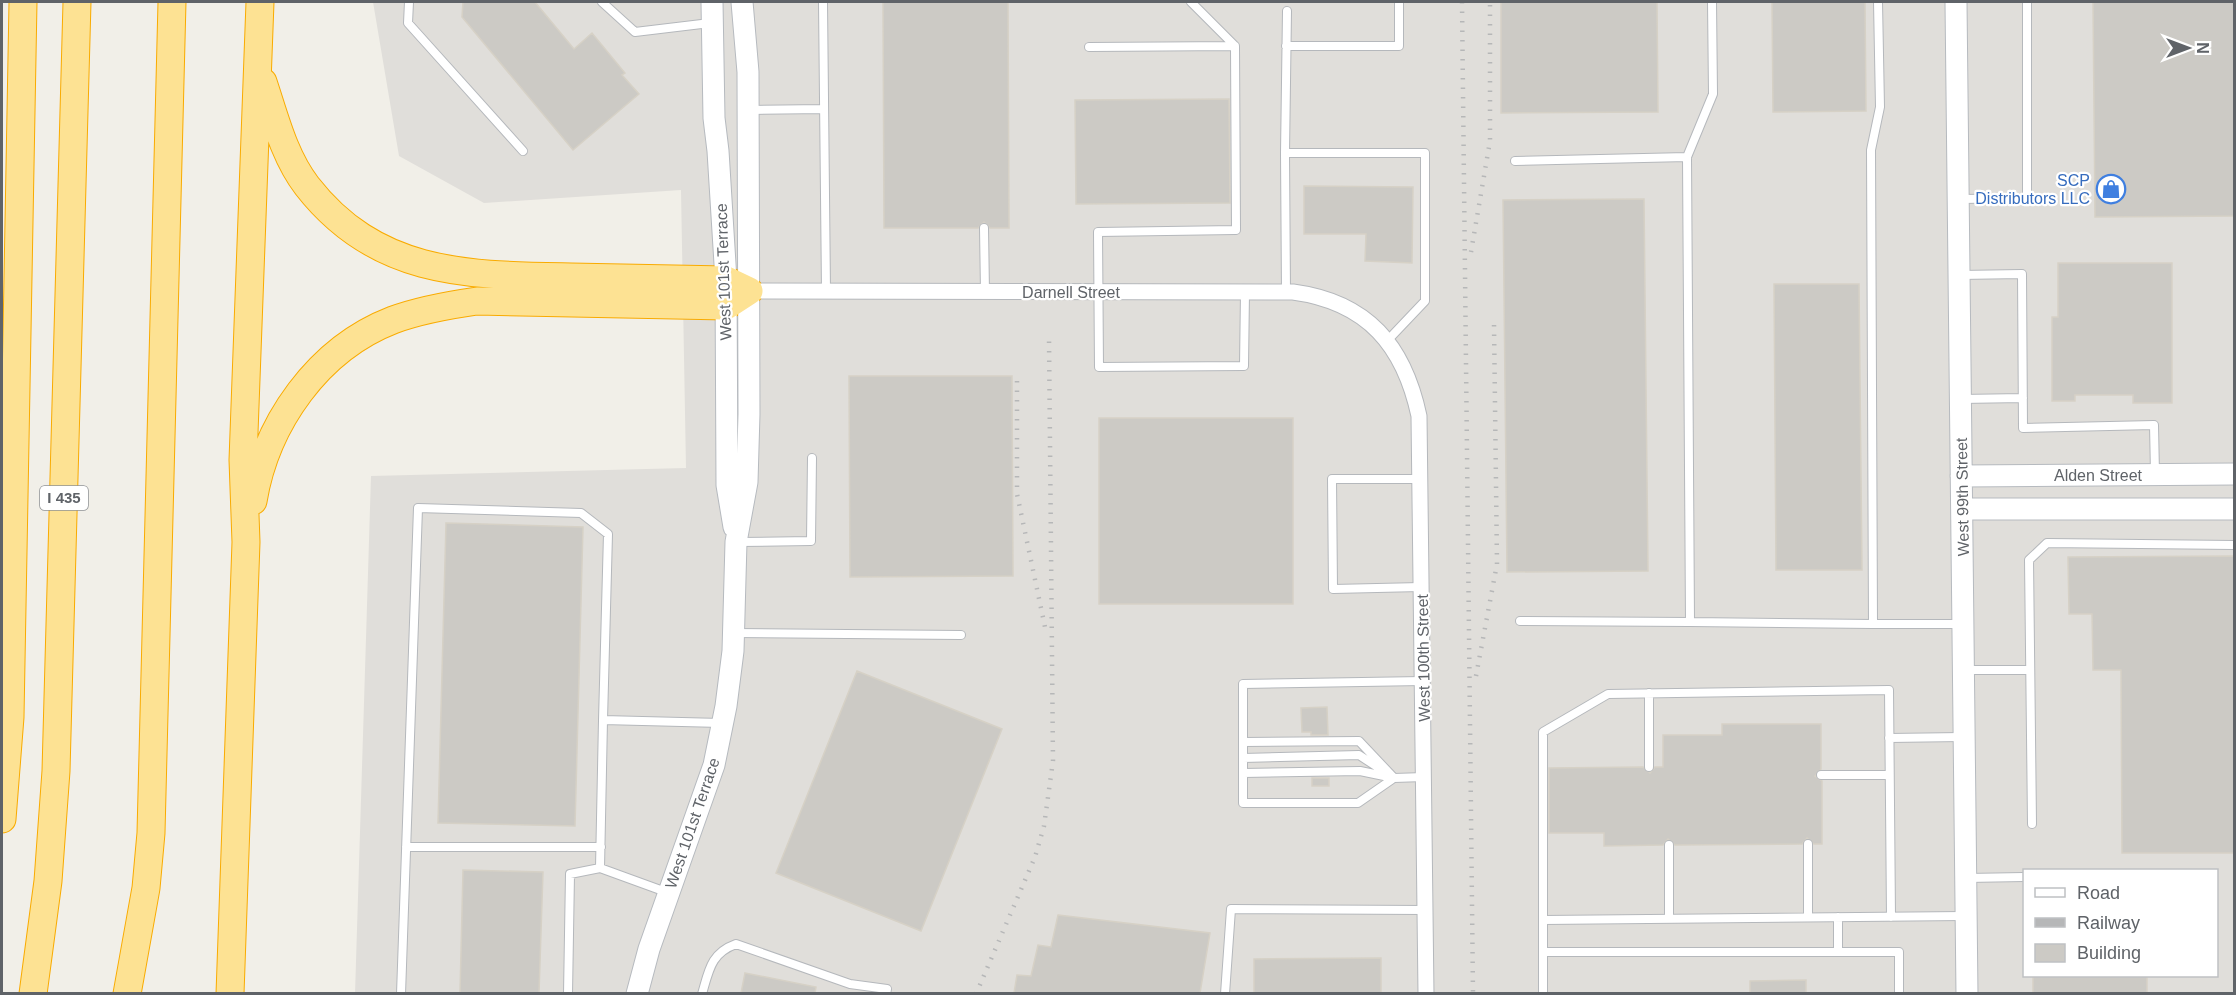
<svg xmlns="http://www.w3.org/2000/svg" width="2236" height="995" font-family="Helvetica,sans-serif">
	<style>
		.industrial { fill: #e0deda; fill-rule: evenodd }
		.building { fill: #cccac5; stroke: #d6d1c6; stroke-width: 1.5 }
		.lines { fill: none; stroke-linecap: round; stroke-linejoin: round }
		.lane-casing { stroke: #b5b8bc; stroke-width: 10 }
		.street-casing { stroke: #b5b8bc; stroke-width: 17 }
		.secondary-casing { stroke: #b6babf; stroke-width: 23 }
		.highway-casing { stroke: #f9ab00; stroke-width: 29 }
		.lane { stroke: #fff; stroke-width: 8 }
		.street { stroke: #fff; stroke-width: 15 }
		.secondary { stroke: #fff; stroke-width: 21 }
		.highway { stroke: #fde293; stroke-width: 27 }
		.rail { stroke: #b6b7b8; stroke-width: 4.5; stroke-dasharray: 1.5 8; stroke-linecap: butt }
		.labels { text-anchor: middle; stroke-width: 4.5; stroke-linejoin: round; paint-order: stroke }
		.shield { fill: #fff; stroke: #8f9295; stroke-width: 1.5 }
		.shield-label { font-size: 15px; font-weight: bold; fill: #5f6368 }
		.shop-label { font-size: 16px; fill: #366cbe; stroke: #fff; text-anchor: end }
		.street-label { font-size: 16px; fill: #5f6368; stroke: #fff }
	</style>
	<rect width="100%" height="100%" fill="#f1efe8"/>
	<!-- industrial -->
	<path class="industrial" d="M373,2H2234V993L355,994L371,476L686,468L681,190L484,203L399,156ZM2024,870H2216V976H2024Z"/>
	<!-- building -->
	<path class="building" d="M463,2H535L574,49L592,33L625,73L622,75L639,94L573,150L462,17Z
		M883,2H1008L1009,228H990L984,222L978,228H884Z
		M1501,2H1657L1658,112L1501,113Z
		M1772,2H1865L1866,111L1773,112Z
		M2093,2H2235V216L2095,217Z
		M1229,99L1230,203L1076,204L1075,100Z
		M1304,186L1413,187L1412,263L1365,261L1366,234H1304Z
		M1644,199L1648,571L1507,572L1503,200Z
		M2058,263H2172V403H2133V395H2075V401H2052V317H2058Z
		M1774,284H1859L1862,570H1776Z
		M849,376H1012L1013,576L850,577Z
		M1099,418H1293V604H1099Z
		M446,523L583,527L575,826L438,823Z
		M2235,556V853H2122L2121,670H2093L2092,614H2069L2068,557Z
		M857,671L1002,729L921,931L776,873Z
		M1327,707L1328,735H1311V732H1302L1301,708Z
		M1722,724H1821V769L1815,776L1822,781V844H1814L1807,838L1802,844L1675,845L1668,839L1663,845L1604,846V833H1549V768L1643,767L1650,773L1655,767H1663V735H1722Z
		M1312,778H1329V786H1312Z
		M463,870L543,872L539,993H460Z
		M1058,915L1210,933L1200,993H1014L1017,975L1031,976L1038,945L1051,947Z
		M1381,958V993H1254V959Z
		M745,973L816,987L815,993H741Z
		M2033,975H2147V993H2033Z
		M1806,980V993H1750V981Z"/>
	<g class="lines">
		<!-- lane casing -->
		<g class="lane-casing">
			<path id="lane" d="M409,2L408,23L523,151
				M602,2L635,32L710,23
				M823,2L826,291
				M1191,2L1235,46L1236,230L1098,232L1099,367L1244,366L1245,292
				M1878,2L1880,107L1871,150L1873,624H1963
				M1286,46H1399V2
				M1089,47L1235,46
				M751,110L824,109
				M1285,153L1287,11
				M1687,157L1690,622L1873,624
				M1515,161L1687,157L1713,94L1712,2
				M1961,199L2027,198V2
				M984,228L985,292
				M1960,275L2022,274L2023,428L2154,425L2155,474
				M1286,292L1285,153H1425V301L1387,341
				M1961,399L2023,398
				M1420,479H1332L1333,589L1421,587
				M738,542L811,541L812,458
				M1520,621L1690,622
				M734,633L961,635
				M1966,670H2030
				M1423,681L1243,684V803H1358L1394,778L1424,777
				M1649,693V767
				M1889,738L1962,737
				M1243,742L1359,741L1394,778
				M1243,758L1359,755L1385,772
				M1243,773L1360,771L1389,777
				M1821,775H1889
				M2032,824L2029,560L2047,543L2234,545
				M1808,844V917
				M1669,845V919
				M406,847H601
				M1967,878L2024,877
				M666,892L600,868L603,720L721,723
				M1838,917V952
				M1891,917L1889,690L1608,694L1543,732V920L1964,916
				M1543,920V994
				M1543,952H1899V994
				M401,994L418,508L581,513L608,534L603,720
				M568,994L570,874L600,868
				M702,994C709,970 711,953 736,944L850,984L887,989L886,994
				M1225,994L1231,909L1426,910"/>
		</g>
		<!-- street casing -->
		<g class="street-casing">
			<path id="street" d="M749,291L1293,292C1368,302 1404,346 1419,416L1426,994"/>
		</g>
		<!-- secondary casing -->
		<g class="secondary-casing">
			<path id="secondary" d="M712,2L714,118L718,151L726,280L727,485L734,527
				M1956,2L1967,994
				M1961,476L2234,474
				M1962,509H2234
				M637,994L649,949L714,765L726,706L733,651L736,542L747,482L749,414L748,72L742,2"/>
		</g>
		<!-- highway casing -->
		<g class="highway-casing">
			<path id="highway" d="M263,82C275,118 284,156 307,186C377,276 468,275 571,277C623,278 674,279 726,280L749,291
				M253,501C266,423 318,349 393,320C420,310 449,305 477,301L726,306L749,291
				M2,819L10,717L23,2
				M33,994L48,881L56,771L77,2
				M127,994L146,888L151,833L172,2
				M230,994L246,542L243,460L260,2"/>
		</g>
		<!-- lane -->
		<use href="#lane" class="lane"/>
		<!-- street -->
		<use href="#street" class="street"/>
		<!-- secondary -->
		<use href="#secondary" class="secondary"/>
		<!-- highway -->
		<use href="#highway" class="highway"/>
		<!-- rail -->
		<path class="rail" d="M1462,2L1473,994
			M1471,252L1490,141V2
			M1017,381V494L1045,627
			M1476,676L1497,564L1494,324
			M976,994L1035,857L1044,826L1053,761L1049,338"/>
	</g>
	<!-- icons -->
	<defs>
		<g id="shop-ring" transform="scale(1.5)"><circle r="9.5" fill="#fff" stroke="#3f7fe0" stroke-width="1.5"/><path d="M-5-2.5h2.3a2.7 3.5 0 0 1 5.4 0H5L5.5 6h-11ZM-1.5-2.5h3a1.5 2.3 0 0 0-3 0Z" fill="#3f7fe0"/></g>
	</defs>
	<g fill-rule="evenodd">
		<use href="#shop-ring" x="2111" y="189"/>
	</g>
	<g class="labels">
		<!-- shield labels -->
		<rect class="shield" x="40" y="486" width="48" height="24" rx="4.5"/>
		<g class="shield-label">
			<text x="64" y="503">I 435</text>
		</g>
		<!-- shop labels -->
		<g class="shop-label">
			<text x="2090" y="186">SCP<tspan x="2090" dy="18">Distributors LLC</tspan></text>
		</g>
		<!-- street labels -->
		<g class="street-label">
			<text transform="translate(723 272) rotate(-92)" y="6">West 101st Terrace</text>
			<text x="1071" y="298">Darnell Street</text>
			<text x="2098" y="481">Alden Street</text>
			<text transform="translate(1962 497) rotate(-91)" y="6">West 99th Street</text>
			<text transform="translate(1423 658) rotate(-91)" y="6">West 100th Street</text>
			<text transform="translate(692 823) rotate(-71)" y="6">West 101st Terrace</text>
		</g>
	</g>
	<!-- border -->
	<rect width="2236" height="995" fill="none" stroke="#5f6368" stroke-width="6"/>
	<!-- legend -->
	<rect x="2023" y="869" width="195" height="108" fill="#ffffff" stroke="#bfc1c3" stroke-width="1.5"/>
	<rect x="2035" y="888" width="30" height="9" fill="#ffffff" stroke="#bfc1c3" stroke-width="1.5"/>
	<text x="2077" y="899" font-size="18" fill="#5f6368">Road</text>
	<rect x="2035" y="918" width="30" height="9" fill="#b6b7b8" stroke="#bfc1c3" stroke-width="1.5"/>
	<text x="2077" y="929" font-size="18" fill="#5f6368">Railway</text>
	<rect x="2035" y="944" width="30" height="18" fill="#cccac5" stroke="#bfc1c3" stroke-width="1.5"/>
	<text x="2077" y="959" font-size="18" fill="#5f6368">Building</text>
	<!-- north arrow -->
	<g transform="translate(2188 48) rotate(90)" stroke="#ffffff" stroke-width="4.5" paint-order="stroke">
	<path d="M0-4.5L10 22L0 15L-10 22Z" fill="#5f6368"/>
	<text y="-9" font-size="16" font-weight="bold" text-anchor="middle" fill="#5f6368">N</text>
	</g>
</svg>
